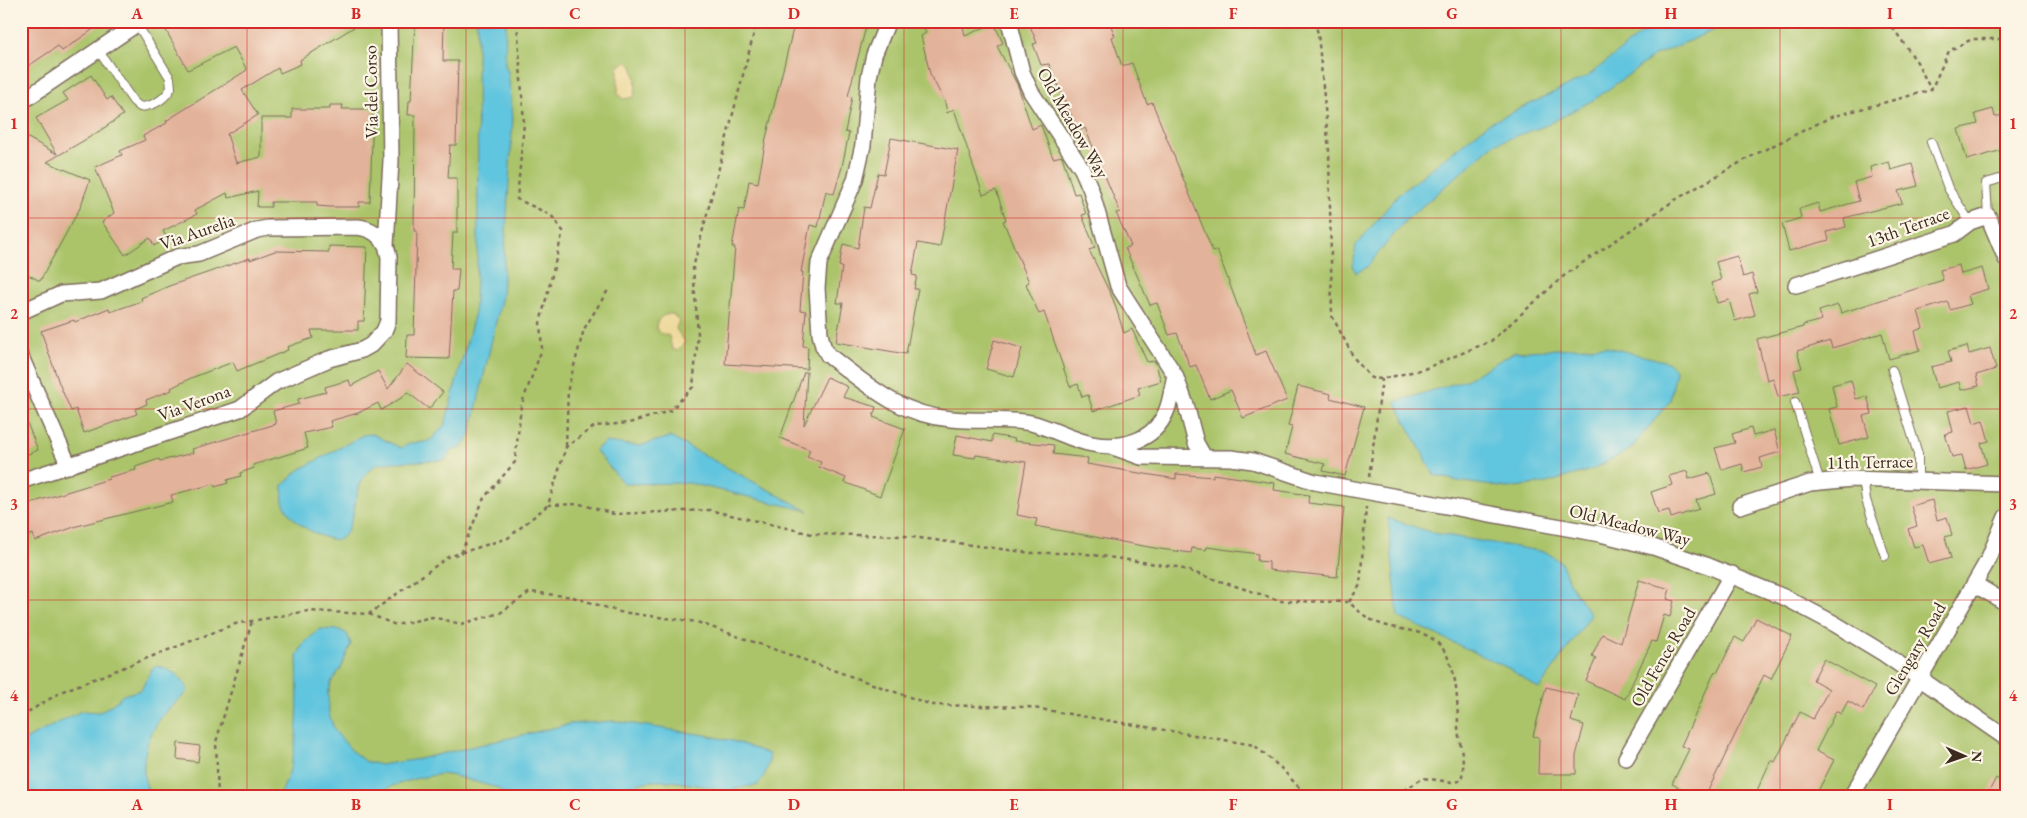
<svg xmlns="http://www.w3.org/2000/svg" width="2027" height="818" font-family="'EB Garamond',serif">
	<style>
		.green { fill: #abc46a; stroke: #737744 }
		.sand { fill: #eeda9e; stroke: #94825e }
		.water { fill: #60c5de; stroke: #4e787e }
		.building { fill: #e3b29a }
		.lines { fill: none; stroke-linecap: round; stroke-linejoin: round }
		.service-casing { stroke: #7d6c5d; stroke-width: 10 }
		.minor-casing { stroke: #7d6c5d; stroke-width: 18 }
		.path { stroke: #7d6c5d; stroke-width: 2.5; stroke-dasharray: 4 4; stroke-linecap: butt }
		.service { stroke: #fff; stroke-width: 8 }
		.minor { stroke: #fff; stroke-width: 15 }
		.grid { fill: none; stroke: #d62828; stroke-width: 1; stroke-opacity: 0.55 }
		.labels { text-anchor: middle; stroke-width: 4.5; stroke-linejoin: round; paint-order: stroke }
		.street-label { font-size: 18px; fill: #3b2a1e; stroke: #fcf5e5 }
		.neatline { fill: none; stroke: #d62828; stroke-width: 2 }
		.grid-label { font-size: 16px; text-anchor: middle; font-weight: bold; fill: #d62828 }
	</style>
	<rect width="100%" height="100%" fill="#fcf5e5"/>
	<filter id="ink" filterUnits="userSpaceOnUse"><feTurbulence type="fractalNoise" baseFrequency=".02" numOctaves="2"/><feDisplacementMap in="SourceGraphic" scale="10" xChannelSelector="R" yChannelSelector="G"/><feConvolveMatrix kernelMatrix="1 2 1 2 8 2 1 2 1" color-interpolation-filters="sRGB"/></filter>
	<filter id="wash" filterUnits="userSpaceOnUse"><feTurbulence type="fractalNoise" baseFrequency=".0096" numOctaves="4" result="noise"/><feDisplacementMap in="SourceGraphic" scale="20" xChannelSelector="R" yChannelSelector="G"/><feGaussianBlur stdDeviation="1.12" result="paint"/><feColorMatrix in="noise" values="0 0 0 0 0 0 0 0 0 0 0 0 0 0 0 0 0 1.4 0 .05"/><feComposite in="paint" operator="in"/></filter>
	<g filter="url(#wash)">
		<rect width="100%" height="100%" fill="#f8e8d1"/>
		<!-- green -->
		<path class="green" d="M21,21H2006V797H21Z"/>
		<!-- sand -->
		<path class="sand" d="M625,62H628C637,70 637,86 634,97L623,99L618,94V67Z
			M672,314L679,320L676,329L685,342L677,351L672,349L669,336L660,333L656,328C657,318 663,314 672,314Z"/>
		<!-- water -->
		<path class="water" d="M477,21H506L505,65L508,72L513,117L502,296L470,436L461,448L451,451L445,460C433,461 383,461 376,465C348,481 361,528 338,540C319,539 288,521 283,501C282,496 283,490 283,485L299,470L363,435L372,434L401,448L409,443L426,442L432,439L445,424L474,315L478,244Z
			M1670,21H1754L1719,28L1656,55L1595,99L1547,125L1494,144L1405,221L1367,267L1356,273L1353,267L1356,245L1399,194L1488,124L1588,76L1644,32Z
			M1603,346L1668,362L1676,371L1670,401L1630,450L1591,470L1546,483L1507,488L1457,481L1434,475L1395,402L1466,380L1514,352Z
			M670,437L808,511H809L689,483L624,484L595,450L606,442L639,446Z
			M1388,518L1433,533L1546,552L1561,562L1571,586L1591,615L1539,689L1508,668L1398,617Z
			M320,629L340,630L347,634L351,644L341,668L332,681L328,694L329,714L335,731L353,752L365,761L380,765L419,759L570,724L614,721L705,735L737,742L769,754C770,766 765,775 758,785L728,790L671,781H650L611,790L600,797H509L497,788L455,776L441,774L418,778L392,786L371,797H279C301,756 298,702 297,656L303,644Z
			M154,666C168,666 183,677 188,691C179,701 165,711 158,722C144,744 138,773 151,797H21V743L34,735L82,711L100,712L114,703L123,695L141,690Z"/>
		<g id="blocks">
			<!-- building -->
			<path class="building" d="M35,21H105L62,51L58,46L21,71V30Z
				M170,21H364L300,60L301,64L280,73L278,68L242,90L258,115L227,134L236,163L261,157V118H292V109H330V105H343L342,109H373L370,202H359V207H330L317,206V202H271V207H257L258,191L228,198L227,193L195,210L197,214L163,231L167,238L154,246L150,238L125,255L102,222L114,213L95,167L122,155L120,151L145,140L143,136L167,123L166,121L247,70L234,47L188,70L163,25Z
				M415,21H444L443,61H458L456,145H450L448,178H457V233H453L451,269H459L457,291H453L449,359L406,358L407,335H414L416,267L417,231H414L415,115H408L409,101H411Z
				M795,21L867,23L848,96L852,97L845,132L849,133L842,167L834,194L826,191L818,227L810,225L801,272H803L800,310L806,311L803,346L808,347L807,369L725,364L735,247H732L739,209L744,210L749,181L758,183L766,138Z
				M920,21H962L965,36L994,23L1003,43L997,46L1018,86L1032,129L1041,125L1053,158L1062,156L1074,194L1079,193L1086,214L1082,215L1095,248L1089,250L1113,299L1124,333L1132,329L1147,362L1155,361L1161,381L1138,388L1140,395L1093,411L1088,395L1082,397L1078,384L1070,387L1044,312L1039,314L1026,284L1029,282L1003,221L1006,220L996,190L983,195L954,109L947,113L945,102L930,74L921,36L926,33Z
				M1028,21H1109L1115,36L1112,37L1122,66L1132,63L1147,104L1152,102L1213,252L1217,250L1256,355L1266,351L1287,400L1243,418L1231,390L1210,399L1196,365L1190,367L1177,333L1169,335L1157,303L1150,305L1125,248L1131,246L1116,213L1120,212L1085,128L1078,131L1049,64L1041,65L1033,44L1037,43Z
				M91,75L107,100L111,97L123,115L95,134L47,162L90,180L80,208L40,281L21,271V134L57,154L36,118L68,100L63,93Z
				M1993,109L1995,117L2006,114V136L2002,137L2006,149L1967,160L1958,129L1978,124L1975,114Z
				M891,138L958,150L940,247L918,243L912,275L917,276L914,289H918L906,354L836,342L843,303H837L842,267L839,266L843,244L858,248L864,207L870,208L878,173L884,174Z
				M1889,162L1891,170L1912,164L1918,186L1898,191L1902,203L1844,218L1846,227L1827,232L1829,240L1789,251L1782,224L1801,218L1799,209L1818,203L1820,212L1859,201L1854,182L1872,177L1870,167Z
				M329,246L367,247L364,321H358V330H311L313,338L287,347L288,350L237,371L233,362L191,378L171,388L172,390L146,400L147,404L135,409L137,414L84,433L76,409L71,411L59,383L41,331L74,320L75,322L109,308L110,312L142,301L141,298L169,286L250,258V260L275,251L329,252Z
				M1737,256L1743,277L1752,274L1757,292L1749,294L1755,315L1735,321L1729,300L1717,303L1711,283L1721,280L1716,262Z
				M1959,265L1961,274L1982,268L1988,289L1968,295L1971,304L1950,310L1948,302L1918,311L1923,328L1915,331L1920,350L1889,359L1882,333L1832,348L1830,341L1797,351L1802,368L1794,370L1800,392L1778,397L1773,378L1767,380L1757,339L1803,327V325L1822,320L1819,311L1838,305L1841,313L1943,280L1940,270Z
				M994,340L1022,348L1014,377L986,369Z
				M1967,346L1969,354L1990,348L1996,369L1976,375L1979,386L1961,390L1959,382L1937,388L1931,367L1951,362L1948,351Z
				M407,364L443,392L429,409L407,392L403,397L381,410L378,403L358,413L330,421L332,427L304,433L308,448L253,465L254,468L240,473L241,476L227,480L228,483L215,487L214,484L171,495L173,502L77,526L35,541L33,534L21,538V506L109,479V477L136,470L135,467L159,459L160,461L193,453L192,449L276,424L273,411L299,404L298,399L326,392L325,387L349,380L351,386L378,371L388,389Z
				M804,372H807L804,425L827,377L848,387L843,397L876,407L873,417L905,429L880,496L844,482L846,478L819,467L821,462L807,457L810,450L780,438Z
				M1851,380L1856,399L1867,396L1872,414L1863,416L1869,437L1839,445L1829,409L1837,407L1832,385Z
				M1298,386L1331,394L1330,398L1364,407L1345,476L1323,471L1325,464L1285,454L1292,427L1288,426Z
				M1969,406L1974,423L1983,420L1989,441L1981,443L1987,464L1966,470L1962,455L1952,457L1945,434L1953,432L1948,411Z
				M21,408L38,450L21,457Z
				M1751,428L1753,436L1774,430L1780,452L1760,458L1762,467L1744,472L1742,464L1722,470L1715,448L1735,443L1732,434Z
				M957,435L992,442V435L1015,439L1014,441L1054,445L1053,454L1088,458L1087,464L1139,473L1176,479V474L1213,477V474L1275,483L1274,490L1309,495L1308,503L1344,507L1337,577L1269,570V562L1257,561L1258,554L1207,547L1206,550L1192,548L1191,553L1160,549L1035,526L1037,519L1017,515L1026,462L976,455L975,458L953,455Z
				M1687,471L1689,479L1710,473L1716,494L1696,500L1699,509L1671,518L1669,510L1658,513L1651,492L1672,485L1669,476Z
				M1932,500L1937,520L1947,517L1952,535L1945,537L1951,558L1929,564L1923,545L1914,547L1908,529L1917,526L1911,506Z
				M1639,580L1670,589L1667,599L1674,601L1670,617L1664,615L1656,642L1652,641L1625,699L1586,681L1596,658L1592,656L1602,634L1621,643Z
				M1756,618L1792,636L1771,679L1764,675L1705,797H1698L1672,784L1689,749L1681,746L1715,671L1717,673L1735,637L1744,642Z
				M1824,659L1875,687L1863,710L1848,701L1841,714L1836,711L1816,751L1834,760L1815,797H1754L1771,760L1775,762L1800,712L1813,719L1829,689L1813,680Z
				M1546,687L1578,695L1571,721L1584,725L1576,756V774H1538L1539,737L1533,736Z
				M178,743L200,746L198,762L177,759Z
				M1996,778L2006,783V797H1986Z"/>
		</g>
	</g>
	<g filter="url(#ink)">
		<use href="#blocks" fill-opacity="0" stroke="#7d6c5d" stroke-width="1"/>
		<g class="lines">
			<!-- service casing -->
			<g class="service-casing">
				<path id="service" d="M98,50L133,101L140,107C154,106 164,100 171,88L170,78L137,24
					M1931,142L1948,188L1970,222
					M1988,216L1986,183L2006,177
					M1892,370L1918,454V480
					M1795,402L1820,482
					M1863,479L1866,500L1885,556"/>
			</g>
			<!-- minor casing -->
			<g class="minor-casing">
				<path id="minor" d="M888,21L874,55L869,77L863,145L855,180L819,263L817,288L820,334L823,346L828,355C867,385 900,415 951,419C978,422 1004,418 1031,423C1052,428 1071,440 1092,444C1121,450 1154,441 1166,412C1171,401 1172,388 1175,375
					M1009,21L1022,72L1031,92L1082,169L1091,190L1118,286L1175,375L1186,405L1196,443L1204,457
					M21,102L141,21
					M1796,285L1954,234L1970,222L1988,216L2006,259
					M21,312L61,294L101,291L177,257L199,254L257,230L268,228L358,227C372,229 378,234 386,245
					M21,357L69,466
					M1110,446L1141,457L1231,458L1253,461L1315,482L1600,534L1653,547L1706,565L1786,598L1835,624L1883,653L2006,738
					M21,481L240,409L276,382L329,359L362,350L371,345L384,331L388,321L389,257L386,245L391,161L389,21
					M1740,506L1810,483L1852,479L2006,484
					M1974,584L2006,603
					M1626,758L1732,574
					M1851,797L1988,560L2006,517"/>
			</g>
			<!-- path -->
			<path class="path" d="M1314,21L1318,33L1329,151L1332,316L1354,358L1371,378L1382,379L1424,369L1491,341L1566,274L1675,200L1748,158L1831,117L1931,90L1949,51L1972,39H2006
				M1888,21L1917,62L1931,90
				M566,446L568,388L584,329L608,290
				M1369,477L1382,379
				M548,505L580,504L614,514L709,510L812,534L905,536L1031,553H1080L1177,567L1281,601L1349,602C1374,627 1385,625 1416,632C1458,641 1457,692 1458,725C1458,743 1468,765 1460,781L1450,782L1423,778L1394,797
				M461,553L484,498L515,462L521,406L542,349L540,323L563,231L551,215L517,199L524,123L517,21
				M1349,602L1360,585L1366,507
				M369,614L396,625L432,617L461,624L500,613L530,592L573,597L620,612L697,622L932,705L1028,707L1254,745L1281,768L1307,796L1313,797
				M21,716L63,691L235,624L308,611L369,614L448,557L508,538L548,505L566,447L595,426L629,423L670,411L693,387L698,334L693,268L757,21
				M218,797L216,742L252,621"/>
			<!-- service -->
			<use href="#service" class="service"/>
			<!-- minor -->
			<use href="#minor" class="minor"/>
		</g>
	</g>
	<!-- grid -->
	<path class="grid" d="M247,21V797M466,21V797M685,21V797M904,21V797M1123,21V797M1342,21V797M1561,21V797M1780,21V797M21,218H2006M21,409H2006M21,600H2006"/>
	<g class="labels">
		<!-- street labels -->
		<g class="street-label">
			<text transform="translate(371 92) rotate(-91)" y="6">Via del Corso</text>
			<text transform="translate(1073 123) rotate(60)" y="6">Old Meadow Way</text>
			<text transform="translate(1908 227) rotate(-20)" y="6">13th Terrace</text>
			<text transform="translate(197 232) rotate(-19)" y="6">Via Aurelia</text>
			<text transform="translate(194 403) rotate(-20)" y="6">Via Verona</text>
			<text transform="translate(1870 462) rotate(-1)" y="6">11th Terrace</text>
			<text transform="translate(1630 525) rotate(14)" y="6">Old Meadow Way</text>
			<text transform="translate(1915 649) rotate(-60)" y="6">Glengary Road</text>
			<text transform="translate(1663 657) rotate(-60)" y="6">Old Fence Road</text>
		</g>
	</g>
	<!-- margin -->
	<rect width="2027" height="818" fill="none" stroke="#fcf5e5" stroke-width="55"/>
	<!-- north arrow -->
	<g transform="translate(1964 756) rotate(92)" stroke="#fcf5e5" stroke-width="4" paint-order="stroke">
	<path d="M0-4L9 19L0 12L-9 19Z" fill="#3b2a1e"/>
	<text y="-8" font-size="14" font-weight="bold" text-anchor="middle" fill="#3b2a1e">N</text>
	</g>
	<rect x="28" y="28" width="1972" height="762" class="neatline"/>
	<g class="grid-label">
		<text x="137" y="19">A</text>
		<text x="356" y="19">B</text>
		<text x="575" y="19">C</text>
		<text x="794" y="19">D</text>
		<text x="1014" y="19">E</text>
		<text x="1233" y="19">F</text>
		<text x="1452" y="19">G</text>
		<text x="1671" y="19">H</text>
		<text x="1890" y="19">I</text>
		<text x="14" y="129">1</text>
		<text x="2013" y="129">1</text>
		<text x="14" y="319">2</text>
		<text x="2013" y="319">2</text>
		<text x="14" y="510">3</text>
		<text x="2013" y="510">3</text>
		<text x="14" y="701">4</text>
		<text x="2013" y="701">4</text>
		<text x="137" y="810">A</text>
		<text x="356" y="810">B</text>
		<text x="575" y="810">C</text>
		<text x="794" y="810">D</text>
		<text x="1014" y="810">E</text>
		<text x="1233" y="810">F</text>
		<text x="1452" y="810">G</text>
		<text x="1671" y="810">H</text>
		<text x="1890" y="810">I</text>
	</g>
</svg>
